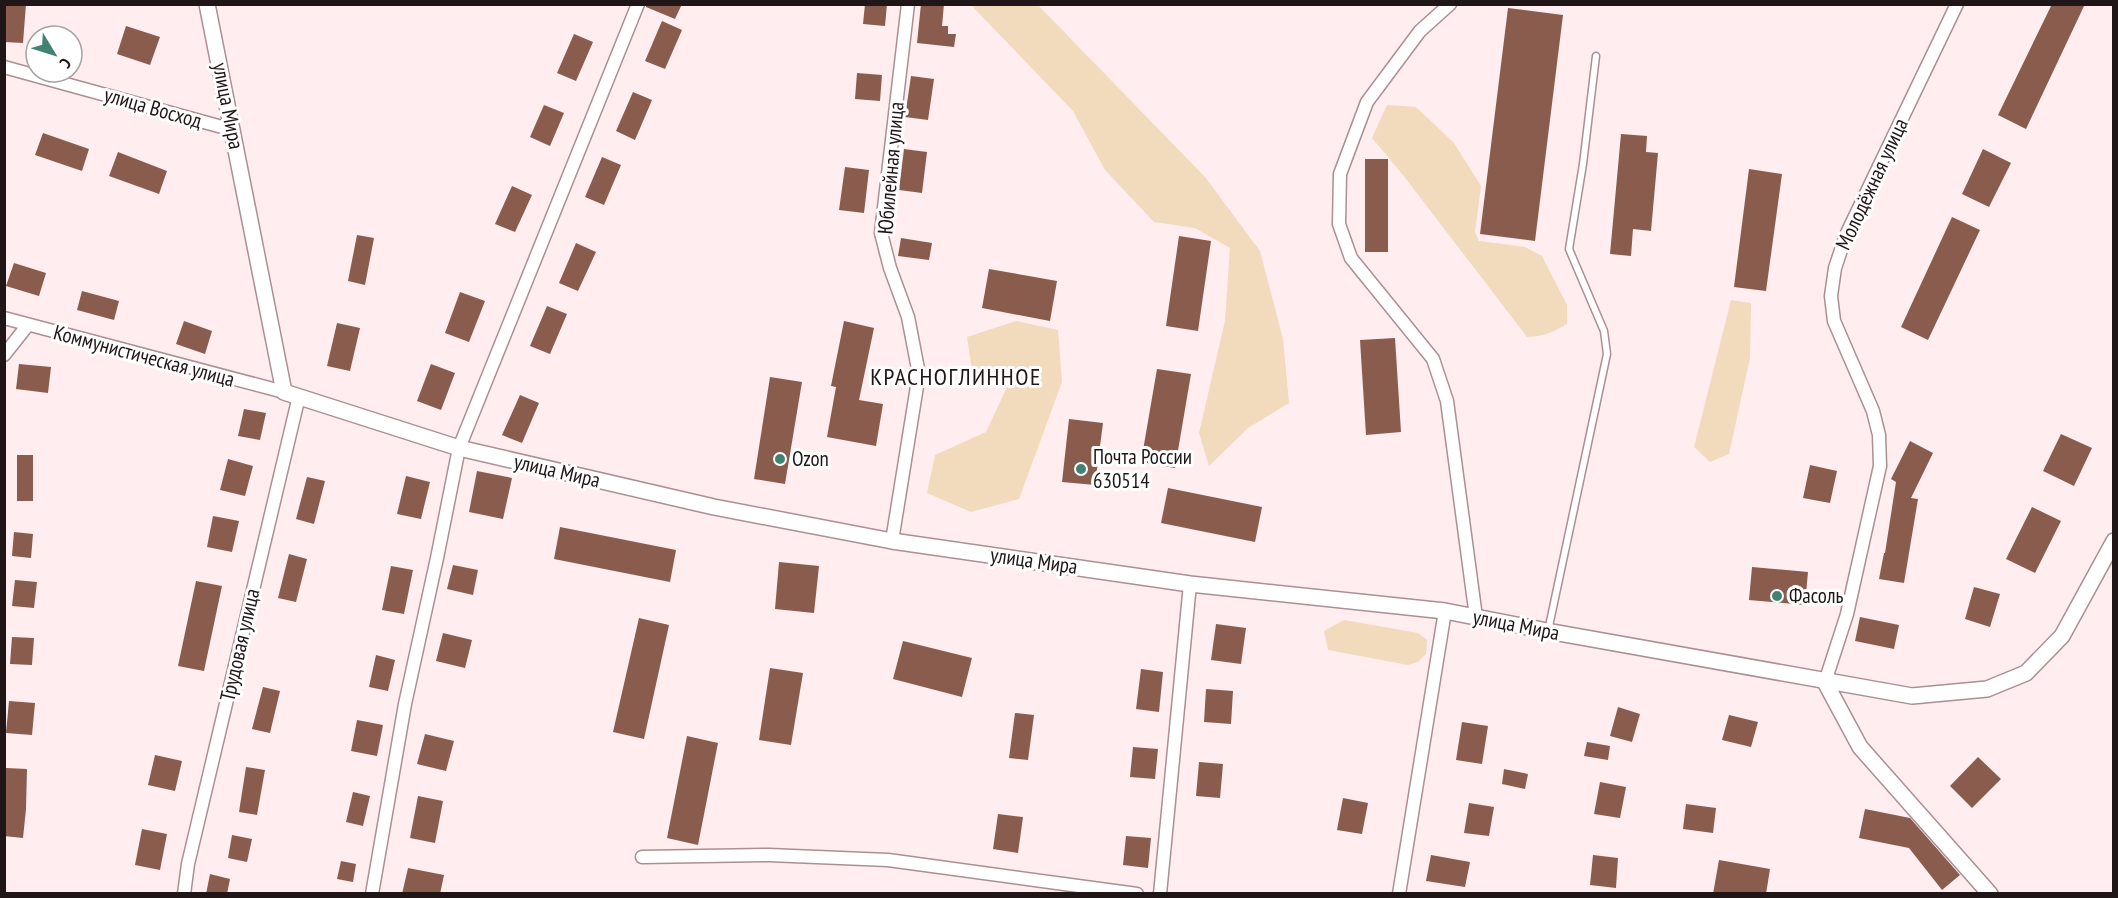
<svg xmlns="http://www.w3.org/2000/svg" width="2118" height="898" font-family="'PT Sans Narrow',sans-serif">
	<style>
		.green { fill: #f2dabd }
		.building { fill: #895c4e }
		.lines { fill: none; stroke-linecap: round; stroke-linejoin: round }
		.service-casing { stroke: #ab8f94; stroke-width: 9 }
		.minor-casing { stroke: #ab8f94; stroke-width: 15 }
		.tertiary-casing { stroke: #ab8f94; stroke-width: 18 }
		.service { stroke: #fff; stroke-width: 6 }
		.minor { stroke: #fff; stroke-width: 12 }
		.tertiary { stroke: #fff; stroke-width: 15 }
		.poi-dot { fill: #428271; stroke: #fff; stroke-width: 2 }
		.labels { text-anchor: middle; stroke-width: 6; stroke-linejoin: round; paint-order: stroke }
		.street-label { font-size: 21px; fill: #201618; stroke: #fff }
		.poi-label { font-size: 21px; fill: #201618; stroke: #fff; text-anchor: start }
		.quarter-label { font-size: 24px; letter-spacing: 1.5px; fill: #201618; stroke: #fff }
	</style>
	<rect width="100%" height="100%" fill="#ffedf0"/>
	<!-- green -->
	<path class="green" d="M971,5H1038L1205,177L1260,251L1283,339L1289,403L1248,428L1209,466L1199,433L1225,321L1230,248L1195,228L1154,222L1105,170L1073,111Z
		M1387,105L1416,107L1454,143L1481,186L1475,232L1479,241L1525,247L1542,256L1567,305V324C1553,332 1543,337 1527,337L1403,175L1372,138Z
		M1731,300L1751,303L1750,358L1729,454L1710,462L1694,447Z
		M1016,321L1058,330L1062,382L1019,499L971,512L927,493L935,455L986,432L1008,385L973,376L967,337Z
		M1344,620L1418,633L1427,640L1426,654L1418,662L1408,665L1328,650L1324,631Z"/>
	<!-- building -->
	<path class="building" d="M4,4H26L23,43L4,42Z
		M646,4H682L675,19L646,7Z
		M865,4H887L885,26L863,24Z
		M921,4H944L942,26H948V34H956L954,47L917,43Z
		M2052,4H2085L2026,129L1998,115Z
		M1508,8L1563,15L1535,241L1480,234Z
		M662,21L682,30L665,69L645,61Z
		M126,26L160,37L150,65L117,54Z
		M574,34L593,42L576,81L557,73Z
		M857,73L882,75L880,101L855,99Z
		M911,76L934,79L928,120L905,117Z
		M633,92L652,100L635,140L616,131Z
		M544,105L564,113L550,146L530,137Z
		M43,133L89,149L82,171L35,155Z
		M1621,134L1647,136L1646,152L1658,153L1651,231L1633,229L1631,256L1610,254Z
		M904,149L927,152L922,193L899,190Z
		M1983,149L2011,163L1989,207L1962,194Z
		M118,152L167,171L159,194L109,176Z
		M602,157L621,165L604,205L585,197Z
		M1365,159H1388V252H1365Z
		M845,167L869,170L864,213L839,210Z
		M1749,169L1782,174L1766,291L1734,287Z
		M512,186L532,195L515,232L495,224Z
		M1952,217L1980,230L1928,340L1901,327Z
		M357,235L374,238L365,285L348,281Z
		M1179,236L1211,241L1198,331L1166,326Z
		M901,238L932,243L929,260L898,256Z
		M576,243L596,252L578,291L559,283Z
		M14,263L46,273L39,296L6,286Z
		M989,269L1057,281L1050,321L982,308Z
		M82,291L119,301L114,320L77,310Z
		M460,292L485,301L469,342L445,333Z
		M547,306L567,314L550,354L530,346Z
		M184,321L212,331L205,354L176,344Z
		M844,321L874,328L859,400L883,404L876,446L827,437L836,387L831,386Z
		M337,323L360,328L350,371L327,366Z
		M1395,338L1401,432L1366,435L1360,340Z
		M19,364L51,367L48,393L16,389Z
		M431,364L455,373L441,410L417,401Z
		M1157,369L1191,374L1175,468L1141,462Z
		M770,377L802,382L785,484L754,479Z
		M520,395L539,403L522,443L502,435Z
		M244,409L266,413L260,440L238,436Z
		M1069,419L1103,423L1095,485L1062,482Z
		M2061,434L2092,448L2074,486L2043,471Z
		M1910,441L1933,453L1911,498L1918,499L1904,583L1879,579L1884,553H1885L1896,482L1891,479Z
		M17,455H33V501H17Z
		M228,459L253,466L245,496L220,490Z
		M1810,465L1837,471L1830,503L1803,498Z
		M477,471L512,478L503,519L469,512Z
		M406,476L430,482L421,519L397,514Z
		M307,477L325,481L314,524L296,519Z
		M1168,488L1262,507L1255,542L1161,523Z
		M2032,507L2061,521L2035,573L2006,559Z
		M213,516L239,521L232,552L207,547Z
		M560,527L676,550L670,582L554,559Z
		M14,532L33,534L31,558L12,556Z
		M289,554L307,559L296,602L278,598Z
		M779,562L819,566L814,613L775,609Z
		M453,565L478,570L473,595L447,589Z
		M391,566L413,570L404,614L382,610Z
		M1752,567L1808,572L1805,605L1749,600Z
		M15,580L37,582L34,608L12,606Z
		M196,581L222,586L204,671L178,666Z
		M1974,587L2000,594L1990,627L1965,619Z
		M1860,617L1899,625L1894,649L1855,641Z
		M639,618L669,625L644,739L613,732Z
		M1216,624L1246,628L1241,664L1211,660Z
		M443,633L472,640L465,668L436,661Z
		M12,637L34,638L32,665L10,664Z
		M903,641L972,658L962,697L893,679Z
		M376,655L395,660L388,691L369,687Z
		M770,668L803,673L791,745L759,740Z
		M1141,669L1163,672L1159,712L1136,709Z
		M263,687L280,691L270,733L252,729Z
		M1206,689L1233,691L1231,724L1204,722Z
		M9,701L35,703L32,735L6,733Z
		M1618,707L1640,714L1632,742L1610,736Z
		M1015,713L1034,715L1028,760L1009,758Z
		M1729,715L1758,722L1751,747L1722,740Z
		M357,720L383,725L377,756L351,751Z
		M1462,722L1488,726L1482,764L1456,760Z
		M425,734L454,741L446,771L417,764Z
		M687,736L718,743L698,845L667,838Z
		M1587,742L1610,746L1608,760L1584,756Z
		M1133,747L1158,749L1155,779L1130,777Z
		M155,755L182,761L175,791L148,785Z
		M1978,757L2001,779L1972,808L1950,786Z
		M1199,762L1223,764L1220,798L1196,796Z
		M246,767L265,770L257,815L239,812Z
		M6,768L27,769L26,809L23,838L4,836Z
		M1504,769L1528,774L1525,789L1502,784Z
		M1600,782L1626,787L1620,818L1594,814Z
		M353,792L370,796L363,826L346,822Z
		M418,796L443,801L435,843L410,838Z
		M1343,798L1368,803L1362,834L1337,830Z
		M1469,803L1494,807L1489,836L1464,833Z
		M1686,804L1716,808L1713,833L1683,829Z
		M1865,809L1910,818L1960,875L1942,890L1909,848L1859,838Z
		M998,814L1023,817L1018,853L993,849Z
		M142,829L167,834L160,870L135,865Z
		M232,835L252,839L247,862L228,858Z
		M1126,836L1151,838L1148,868L1123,865Z
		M1431,855L1470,862L1465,887L1426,881Z
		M1593,855L1618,858L1616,888L1590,885Z
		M1719,860L1770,869L1766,894H1713Z
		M341,861L356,864L353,882L337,879Z
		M408,868L444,875L440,894H402Z
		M210,874L230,879L227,894H206Z"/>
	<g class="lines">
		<!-- service casing -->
		<g class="service-casing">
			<path id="service" d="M1548,631L1607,354L1604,331L1569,249L1583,164L1596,56"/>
		</g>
		<!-- minor casing -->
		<g class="minor-casing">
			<path id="minor" d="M1450,4L1420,31L1367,102L1340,174L1339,224L1351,258L1433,359L1447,401L1476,617
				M4,67L233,130
				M4,318L284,392
				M4,355L27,326
				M892,541L919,374L908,317L890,268L881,233L908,4
				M1825,682L1847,614L1880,466L1879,435L1873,411L1834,321L1831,296L1835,268L1846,235L1957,4
				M642,857L769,855L888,860L1137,894
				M184,894L188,864L299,396
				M372,894L405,704L437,558L459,448L638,4
				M1160,894L1190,584
				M1399,894L1445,611"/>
		</g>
		<!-- tertiary casing -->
		<g class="tertiary-casing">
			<path id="tertiary" d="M207,4L284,392L459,448L714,507L892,541L1190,584L1445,611L1547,631L1912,696L1987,689L2026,673L2062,636L2114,541
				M1825,682L1860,747L1990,894"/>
		</g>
		<!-- service -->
		<use href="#service" class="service"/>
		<!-- minor -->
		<use href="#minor" class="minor"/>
		<!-- tertiary -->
		<use href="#tertiary" class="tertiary"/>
	</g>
	<!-- markers -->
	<g class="poi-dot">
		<circle cx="780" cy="459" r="6"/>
		<circle cx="1081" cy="469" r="6"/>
		<circle cx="1777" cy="596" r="6"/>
	</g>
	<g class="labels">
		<!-- street labels -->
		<g class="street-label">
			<text transform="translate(228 106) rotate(79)" y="7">улица Мира</text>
			<text transform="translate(153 108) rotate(16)" y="7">улица Восход</text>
			<text transform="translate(891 168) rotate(-85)" y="7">Юбилейная улица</text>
			<text transform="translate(1872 184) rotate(-65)" y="7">Молодёжная улица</text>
			<text transform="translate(144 356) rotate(15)" y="7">Коммунистическая улица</text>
			<text transform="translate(557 471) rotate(13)" y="7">улица Мира</text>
			<text transform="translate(1034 561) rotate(8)" y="7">улица Мира</text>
			<text transform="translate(1516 625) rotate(11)" y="7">улица Мира</text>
			<text transform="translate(240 645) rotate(-77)" y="7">Трудовая улица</text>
		</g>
		<!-- poi labels -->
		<g class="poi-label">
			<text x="1093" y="464">Почта России<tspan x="1093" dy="24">630514</tspan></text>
			<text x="792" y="466">Ozon</text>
			<text x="1789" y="603">Фасоль</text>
		</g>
		<!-- quarter labels -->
		<g class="quarter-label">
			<text x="956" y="385">КРАСНОГЛИННОЕ</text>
		</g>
	</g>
	<!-- border -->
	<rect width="2118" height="898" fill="none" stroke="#201618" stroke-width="12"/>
	<!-- north arrow -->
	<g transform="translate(54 54) rotate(128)"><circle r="28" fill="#ffffff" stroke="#a6a2a3" stroke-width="1.5"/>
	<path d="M0-4.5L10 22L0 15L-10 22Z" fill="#428271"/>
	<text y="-9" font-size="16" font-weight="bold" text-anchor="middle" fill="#201618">С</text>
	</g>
</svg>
